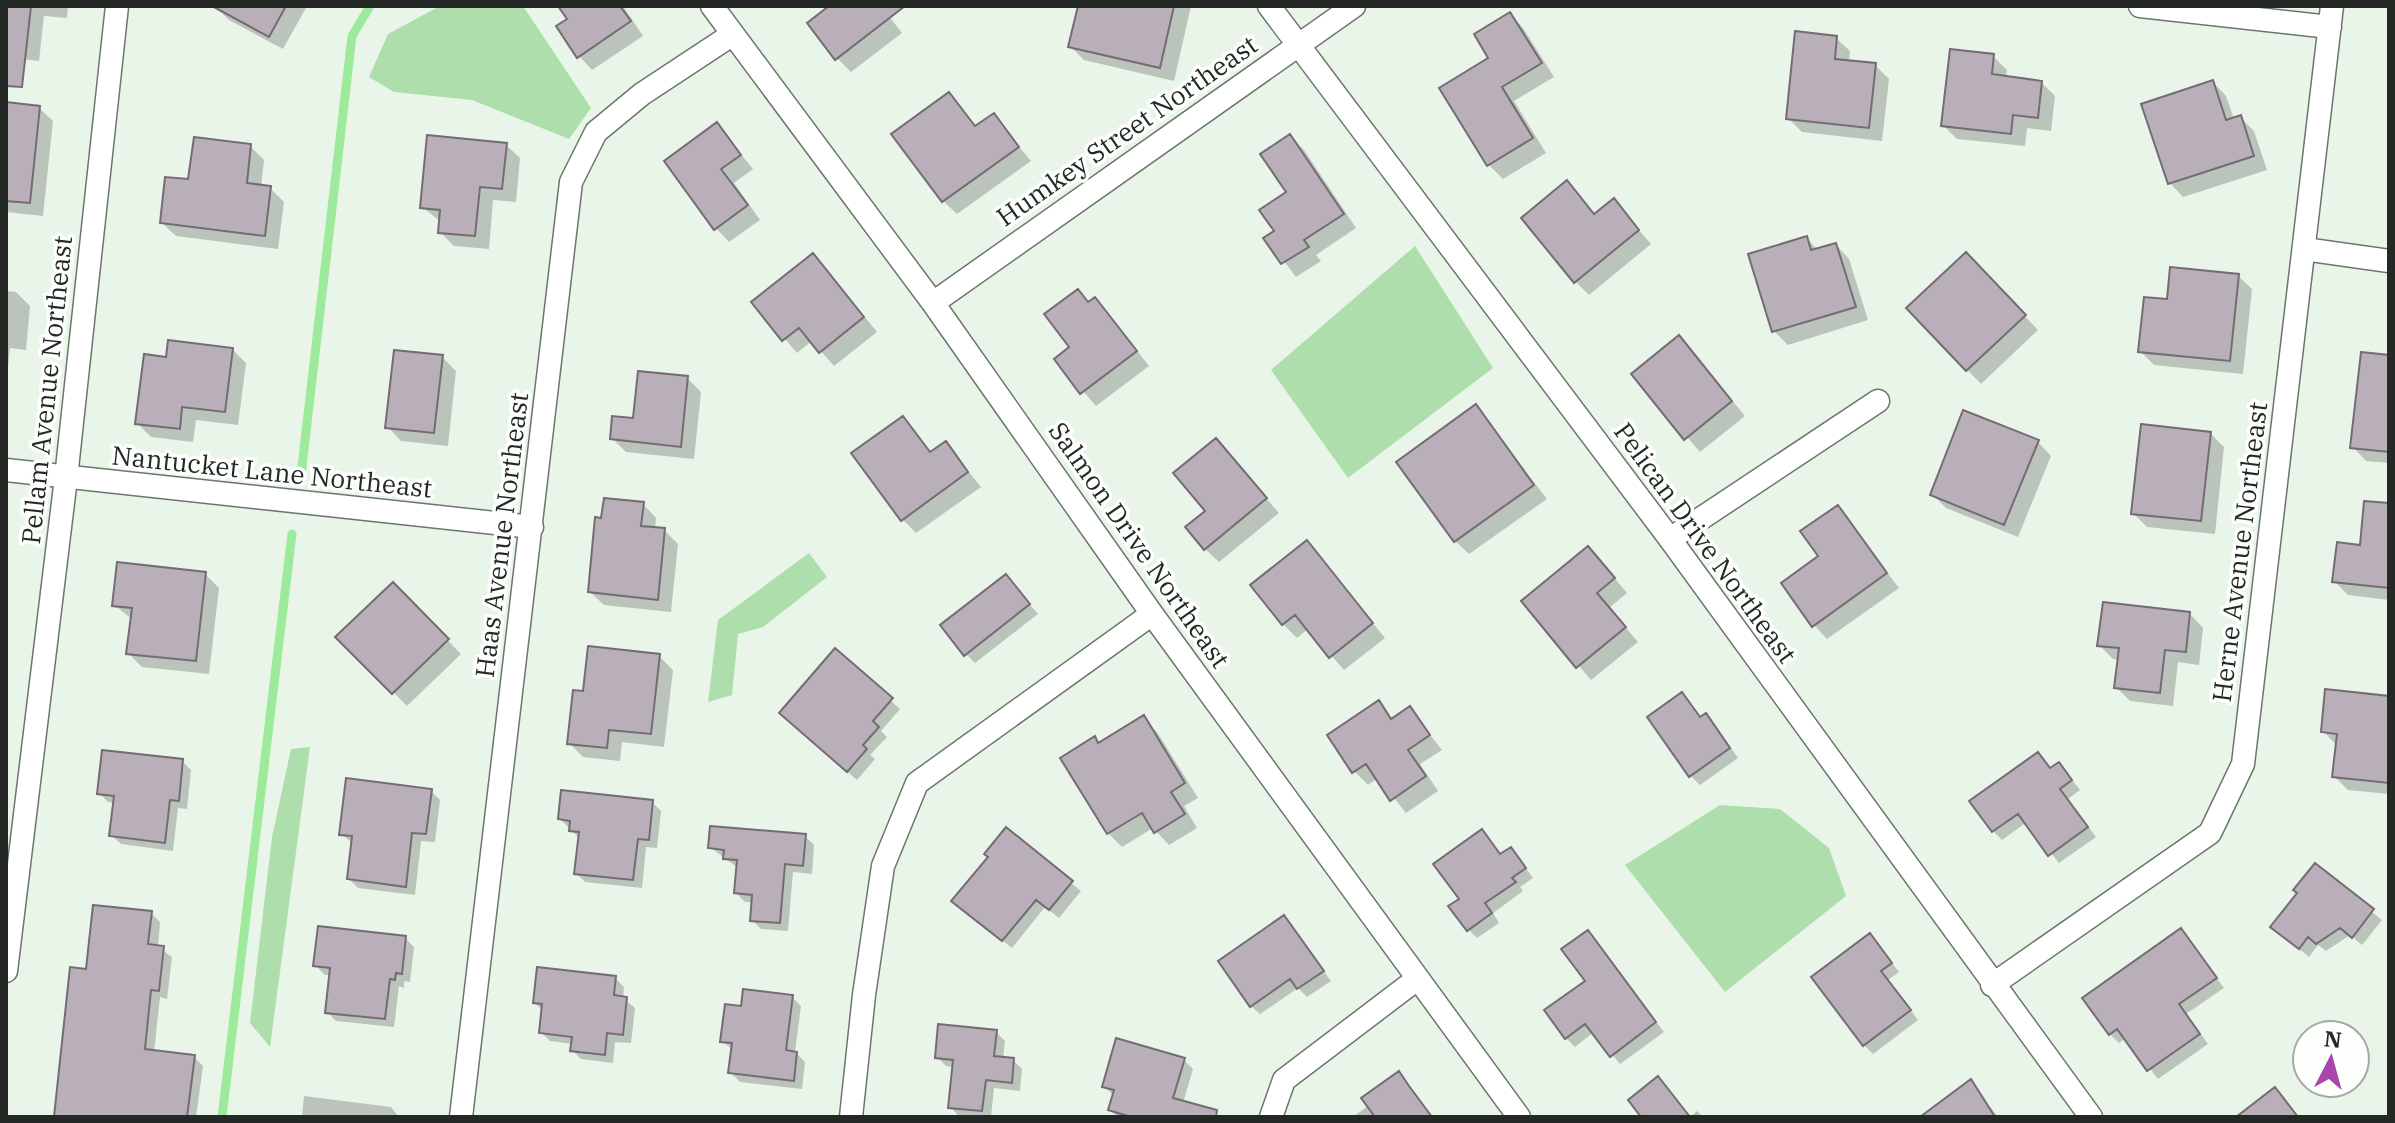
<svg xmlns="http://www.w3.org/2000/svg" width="2395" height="1123" font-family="'IBM Plex Serif',serif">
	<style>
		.green { fill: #addeac }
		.shadow { fill: #0003 }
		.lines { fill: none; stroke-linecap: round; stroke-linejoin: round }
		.stream { stroke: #9eea9d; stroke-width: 9 }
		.building { fill: #b9afb9; stroke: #746b74; stroke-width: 2 }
		.street-casing { stroke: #6c766c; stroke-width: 25 }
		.street { stroke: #fff; stroke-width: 22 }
		.labels { text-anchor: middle; stroke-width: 7; stroke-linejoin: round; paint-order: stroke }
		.street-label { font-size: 26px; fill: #252925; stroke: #fdfffd }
	</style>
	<rect width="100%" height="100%" fill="#eaf5e9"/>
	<!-- green -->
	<path class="green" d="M440,6H523L591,108L569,139L472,100L394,92L369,77L388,34Z
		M1415,246L1493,368L1348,478L1271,370Z
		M809,553L827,577L763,627L738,634L732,695L708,702L718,620Z
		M310,747L270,1047L250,1023L272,837L291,749Z
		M1720,805L1780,809L1829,848L1846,896L1725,992L1625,865Z"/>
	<!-- shadow -->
	<path class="shadow" d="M6,6H68L67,18L44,16L39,61L6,57Z
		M215,6H307L283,49L229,20Z
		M560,6H623L643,36L592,70L579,56L570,20Z
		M823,6H881L902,33L851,72L837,58Z
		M1104,6H1191L1174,81L1084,60L1070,46Z
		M1510,14L1523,28L1554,77L1514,101L1546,153L1503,179L1489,165Z
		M1836,38L1850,51L1849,62L1875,65L1889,79L1882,141L1802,132L1788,118Z
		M1993,56L2007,70L2006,78L2041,82L2055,96L2051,131L2027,128L2025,146L1957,139L1943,125Z
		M2213,82L2226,96L2234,119L2240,117L2254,131L2267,170L2183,197L2170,183Z
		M949,94L977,127L993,116L1031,161L957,214L943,201Z
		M6,104L39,108L53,121L43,216L6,212Z
		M717,125L753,169L734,183L760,220L729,242L716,228Z
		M1290,136L1304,150L1356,228L1316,255L1321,261L1296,277L1266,238L1276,232L1289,193Z
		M506,145L520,158L516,202L493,200L489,249L454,246L440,232L441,222L422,207Z
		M250,146L264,160L261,187L270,188L284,202L278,249L176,236L162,223Z
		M1567,183L1596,215L1614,201L1651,244L1589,295L1575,281Z
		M1806,238L1818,250L1836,245L1849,259L1868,320L1788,345L1774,331Z
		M1979,268L2038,330L1981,384L1908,308Z
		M826,269L877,332L834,366L812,341L797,353L754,303Z
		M2238,276L2252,289L2243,374L2154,365L2140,351L2169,301Z
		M6,291L16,292L30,306L26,350L10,348L6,386Z
		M1078,291L1090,303L1095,299L1108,313L1149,366L1096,406L1056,360L1072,347Z
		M232,349L246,363L238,425L196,420L193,442L151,437L137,423L168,359Z
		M1692,352L1745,416L1700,452L1633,374Z
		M442,357L456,371L448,446L401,441L388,427Z
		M2389,357V463L2366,461L2353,447Z
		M687,378L701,392L694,459L626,452L612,438Z
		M1476,407L1547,499L1469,554L1455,541Z
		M903,418L932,453L946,444L981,487L916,533L902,519Z
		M2210,433L2224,447L2215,534L2147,527L2133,513Z
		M1216,441L1279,513L1219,562L1205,549Z
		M2038,442L2051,456L2018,537L1946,508L1932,494Z
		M643,504L656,518L655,529L664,530L678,544L671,612L604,605L590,592Z
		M2389,505V600L2348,595L2335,582Z
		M1837,507L1899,588L1827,639L1814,625L1821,557Z
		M1307,542L1385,638L1344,670L1308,629L1297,638L1283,624Z
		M1601,562L1627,593L1609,608L1638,642L1591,680L1524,601Z
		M205,574L219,588L209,674L142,667L128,653L132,619L114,605Z
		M1006,576L1038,614L975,663L966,654Z
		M393,585L461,654L407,706L338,637Z
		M2190,614L2203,628L2199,665L2178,662L2173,706L2130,701L2116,687L2119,660L2113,659L2099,645Z
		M835,651L900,709L881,731L887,737L870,755L875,759L857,780L790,722Z
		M659,656L673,670L664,747L622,742L620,761L583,757L569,743L585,694Z
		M1682,695L1702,719L1706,716L1715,725L1738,758L1700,785L1691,776Z
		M2389,698V794L2348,790L2334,776L2337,746L2323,731Z
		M1378,703L1394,720L1410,709L1442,750L1420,764L1438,791L1406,813L1378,778L1368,785L1354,771Z
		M1143,718L1157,732L1198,798L1184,806L1197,828L1169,845L1153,828L1122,847L1108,833L1094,739L1099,744Z
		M182,761L191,770L187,809L178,808L173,851L121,844L111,835L115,803L108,802L99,793Z
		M2059,764L2080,790L2068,799L2096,837L2059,863L2027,822L2002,840L1993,831Z
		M431,791L440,800L435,842L421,841L415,895L358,888L349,879L353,843L341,834Z
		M652,802L661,811L657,848L646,847L642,888L585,882L576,873L580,839L560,819Z
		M1006,830L1081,891L1059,918L1045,907L1012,948L963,909Z
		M1482,832L1502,856L1519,859L1533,878L1520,887L1523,891L1493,913L1499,923L1477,938L1468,929L1461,899Z
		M805,836L814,845L812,874L793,872L788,931L761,929L752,920L753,902H745L736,893L738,868L710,847Z
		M2315,866L2382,920L2362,945L2350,935L2326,951L2318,945L2309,957L2273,927L2299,894Z
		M151,913L160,922L158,947L172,957L167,999L160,997L154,1052L194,1057L203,1066L196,1117H56Z
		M1284,917L1331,981L1307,997L1298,988L1260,1014L1251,1006Z
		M2181,930L2224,988L2186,1014L2208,1044L2158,1079L2126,1038L2119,1043L2110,1034Z
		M1588,932L1664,1032L1620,1064L1594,1032L1575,1047L1566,1038L1588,981Z
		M405,938L414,947L410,982L404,981V988L399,986L394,1027L336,1021L327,1012L332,975H325L315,965Z
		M1878,945L1899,972L1888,980L1918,1020L1873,1054L1864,1045Z
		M615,978L624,987L623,998L635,1008L631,1043L615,1042L613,1063L581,1059L572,1050L573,1044L550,1041L541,1032L543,1011L535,1003Z
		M792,997L801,1006L795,1052L805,1062L802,1089L740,1082L731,1073L733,1050L722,1041L742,1008Z
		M996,1032L1005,1041L1003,1059L1013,1060L1022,1069L1020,1091L994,1088L991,1117L959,1116L950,1107L954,1067L946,1066L937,1057Z
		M1184,1060L1193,1069L1183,1103L1200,1117H1118L1110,1110L1114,1096L1104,1086Z
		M1398,1074L1433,1117H1353L1369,1105Z
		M1971,1082L1998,1117H1924Z
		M304,1096L391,1107L399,1117H302Z
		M1697,1111L1703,1117H1644H1690Z"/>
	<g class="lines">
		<!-- stream -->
		<path class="stream" d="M301,475L352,36L370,6
			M222,1117L292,534"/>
	</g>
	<!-- building -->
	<path class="building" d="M6,6H31L22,87L6,86Z
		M212,6H286L269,37Z
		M558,6H620L631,21L577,58L556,26L567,19Z
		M829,6H905L835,60L807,23Z
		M1078,6H1174L1160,68L1068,47Z
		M1510,12L1542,63L1502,87L1533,138L1487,166L1439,88L1488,58L1474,34Z
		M1795,31L1837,36L1835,59L1876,63L1869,128L1786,119Z
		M1950,49L1994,54L1992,74L2042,81L2038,118L2013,115L2011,134L1941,126Z
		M2213,80L2226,120L2241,115L2254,156L2168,184L2141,104Z
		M949,92L975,126L994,113L1019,147L942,202L891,134Z
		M6,102L40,106L30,203L6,201Z
		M717,122L741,155L721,169L748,205L714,230L664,161Z
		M1290,134L1344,214L1304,240L1309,247L1281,264L1263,238L1274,231L1259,210L1286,192L1260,154Z
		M427,135L507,143L502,189L480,187L475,236L438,233L440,210L420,208Z
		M194,137L251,144L247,183L271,186L265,236L160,223L165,177L188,179Z
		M1567,180L1594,214L1614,198L1639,230L1574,283L1521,218Z
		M1807,236L1811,250L1836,243L1856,307L1772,332L1748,254Z
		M1966,252L2026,315L1966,371L1906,308Z
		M813,253L864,317L819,353L799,328L782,341L751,302Z
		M2170,267L2239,274L2230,361L2138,352L2144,297L2167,299Z
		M1078,289L1088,302L1095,297L1137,351L1080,394L1054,359L1069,347L1044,314Z
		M1679,335L1732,401L1684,440L1631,374Z
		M168,340L233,348L225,412L182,407L180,429L135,424L144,354L166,357Z
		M394,350L443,355L434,433L385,428Z
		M2361,352L2389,355V452L2350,448Z
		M638,371L688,376L681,447L610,439L612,416L633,418Z
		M1476,404L1534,485L1454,542L1396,462Z
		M1963,410L2039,440L2004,525L1930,495Z
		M903,416L930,452L946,441L968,472L901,521L851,453Z
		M2141,424L2211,432L2201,521L2131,514Z
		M1216,438L1267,498L1204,550L1185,527L1205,511L1173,473Z
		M604,498L644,502L641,526L665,528L658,600L588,592L595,517L601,518Z
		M2364,501L2389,503V588L2332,582L2337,542L2360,545Z
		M1838,505L1887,573L1812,627L1781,583L1818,556L1800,531Z
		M1307,540L1373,623L1329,658L1295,615L1282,625L1250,585Z
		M1588,546L1615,578L1597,593L1626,627L1576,668L1521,601Z
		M117,562L206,572L196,661L126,654L132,608L112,606Z
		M1006,574L1030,604L964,656L940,625Z
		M393,582L449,639L392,694L335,637Z
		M2103,602L2190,612L2186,652L2165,650L2160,693L2114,688L2119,648L2097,646Z
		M588,646L660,654L651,734L609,730L607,748L567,744L573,690L583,691Z
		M835,648L893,698L873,721L879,727L863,745L867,749L847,772L779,713Z
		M2325,689L2389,696V783L2332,777L2337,734L2321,732Z
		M1682,692L1700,717L1706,713L1730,748L1689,777L1647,717Z
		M1379,700L1391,719L1410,706L1430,735L1408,750L1426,776L1390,801L1366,764L1352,773L1327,735Z
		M1144,715L1185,783L1171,792L1185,814L1154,833L1142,813L1107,834L1060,758L1095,736L1098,743Z
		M102,750L183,759L179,801L170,800L165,843L109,836L114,796L97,794Z
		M2038,752L2050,768L2059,762L2072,780L2060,789L2088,827L2048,856L2018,814L1992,832L1969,801Z
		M346,778L432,789L426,834L412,833L406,887L347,879L352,836L339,835Z
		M561,790L653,800L649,840L638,839L633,880L574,874L579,832L569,831L570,821L558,819Z
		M710,826L806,834L803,866L785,864L780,923L750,921L752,895L734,893L737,860L723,859L724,850L708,848Z
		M1006,827L1073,881L1049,910L1036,900L1002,941L951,901L988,857L984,854Z
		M1482,829L1500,854L1511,847L1526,868L1512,878L1516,882L1485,903L1492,913L1467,931L1448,906L1459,899L1433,864Z
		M2315,863L2374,909L2352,938L2340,928L2316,944L2308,937L2299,949L2270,927L2297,893L2293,890Z
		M93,905L152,911L148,944L164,946L159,991L151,990L145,1049L195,1055L187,1117H54L70,967L86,969Z
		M1284,915L1324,971L1297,989L1290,979L1250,1007L1218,961Z
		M318,926L406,936L402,974L396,973L395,980L390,979L385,1019L325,1013L330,968L313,966Z
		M2181,928L2217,978L2179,1004L2200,1034L2147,1071L2117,1029L2109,1035L2082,998Z
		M1588,930L1656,1022L1610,1057L1585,1024L1565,1039L1544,1010L1585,981L1561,949Z
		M1870,933L1892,963L1881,971L1911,1010L1863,1046L1811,977Z
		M537,967L616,976L614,995L627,997L623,1035L607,1033L605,1055L570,1051L572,1037L539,1033L542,1004L533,1003Z
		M743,989L793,995L786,1050L797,1052L794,1081L728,1073L732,1043L720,1042L725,1004L741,1006Z
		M938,1024L997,1030L994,1056L1014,1058L1012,1083L986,1080L982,1111L948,1108L953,1060L935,1058Z
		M1116,1038L1185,1058L1173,1098L1217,1110L1216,1117H1131L1108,1110L1114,1090L1102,1087Z
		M1399,1071L1409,1086L1432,1117H1375L1361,1098Z
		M1658,1076L1690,1117H1641L1628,1100Z
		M1971,1079L1995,1117H1920Z
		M2275,1087L2298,1117H2236Z"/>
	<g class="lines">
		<!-- street casing -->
		<g class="street-casing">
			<path id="street" d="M712,6L933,303L1152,614L1519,1117
				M1269,6L1670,539L2091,1117
				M2140,6L2330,27
				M2304,249L2389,261
				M933,303L1354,6
				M6,470L532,527
				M1670,539L1878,401
				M6,971L66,478L117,6
				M1992,985L2210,833L2243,764L2332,6
				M461,1117L571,182L596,132L642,94L733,34
				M851,1117L864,995L883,866L917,783L1152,614
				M1271,1117L1284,1080L1417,979"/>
		</g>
		<!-- street -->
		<use href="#street" class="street"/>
	</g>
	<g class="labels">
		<!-- street labels -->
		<g class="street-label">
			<text transform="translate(1127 131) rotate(-35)" y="9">Humkey Street Northeast</text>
			<text transform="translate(47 390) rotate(-84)" y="9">Pellam Avenue Northeast</text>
			<text transform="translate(272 472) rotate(6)" y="9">Nantucket Lane Northeast</text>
			<text transform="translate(502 535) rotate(-83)" y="9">Haas Avenue Northeast</text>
			<text transform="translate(1705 543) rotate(54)" y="9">Pelican Drive Northeast</text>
			<text transform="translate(1139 545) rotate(55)" y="9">Salmon Drive Northeast</text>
			<text transform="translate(2240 552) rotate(-83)" y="9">Herne Avenue Northeast</text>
		</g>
	</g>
	<!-- border -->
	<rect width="2395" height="1123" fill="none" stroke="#252925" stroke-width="16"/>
	<!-- north arrow -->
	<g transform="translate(2331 1059) rotate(6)"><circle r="38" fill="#fdfffd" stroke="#a7a9a7" stroke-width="2"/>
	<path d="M0-6L14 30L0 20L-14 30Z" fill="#a945ab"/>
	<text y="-12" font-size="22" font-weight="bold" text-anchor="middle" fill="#252925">N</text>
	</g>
</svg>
